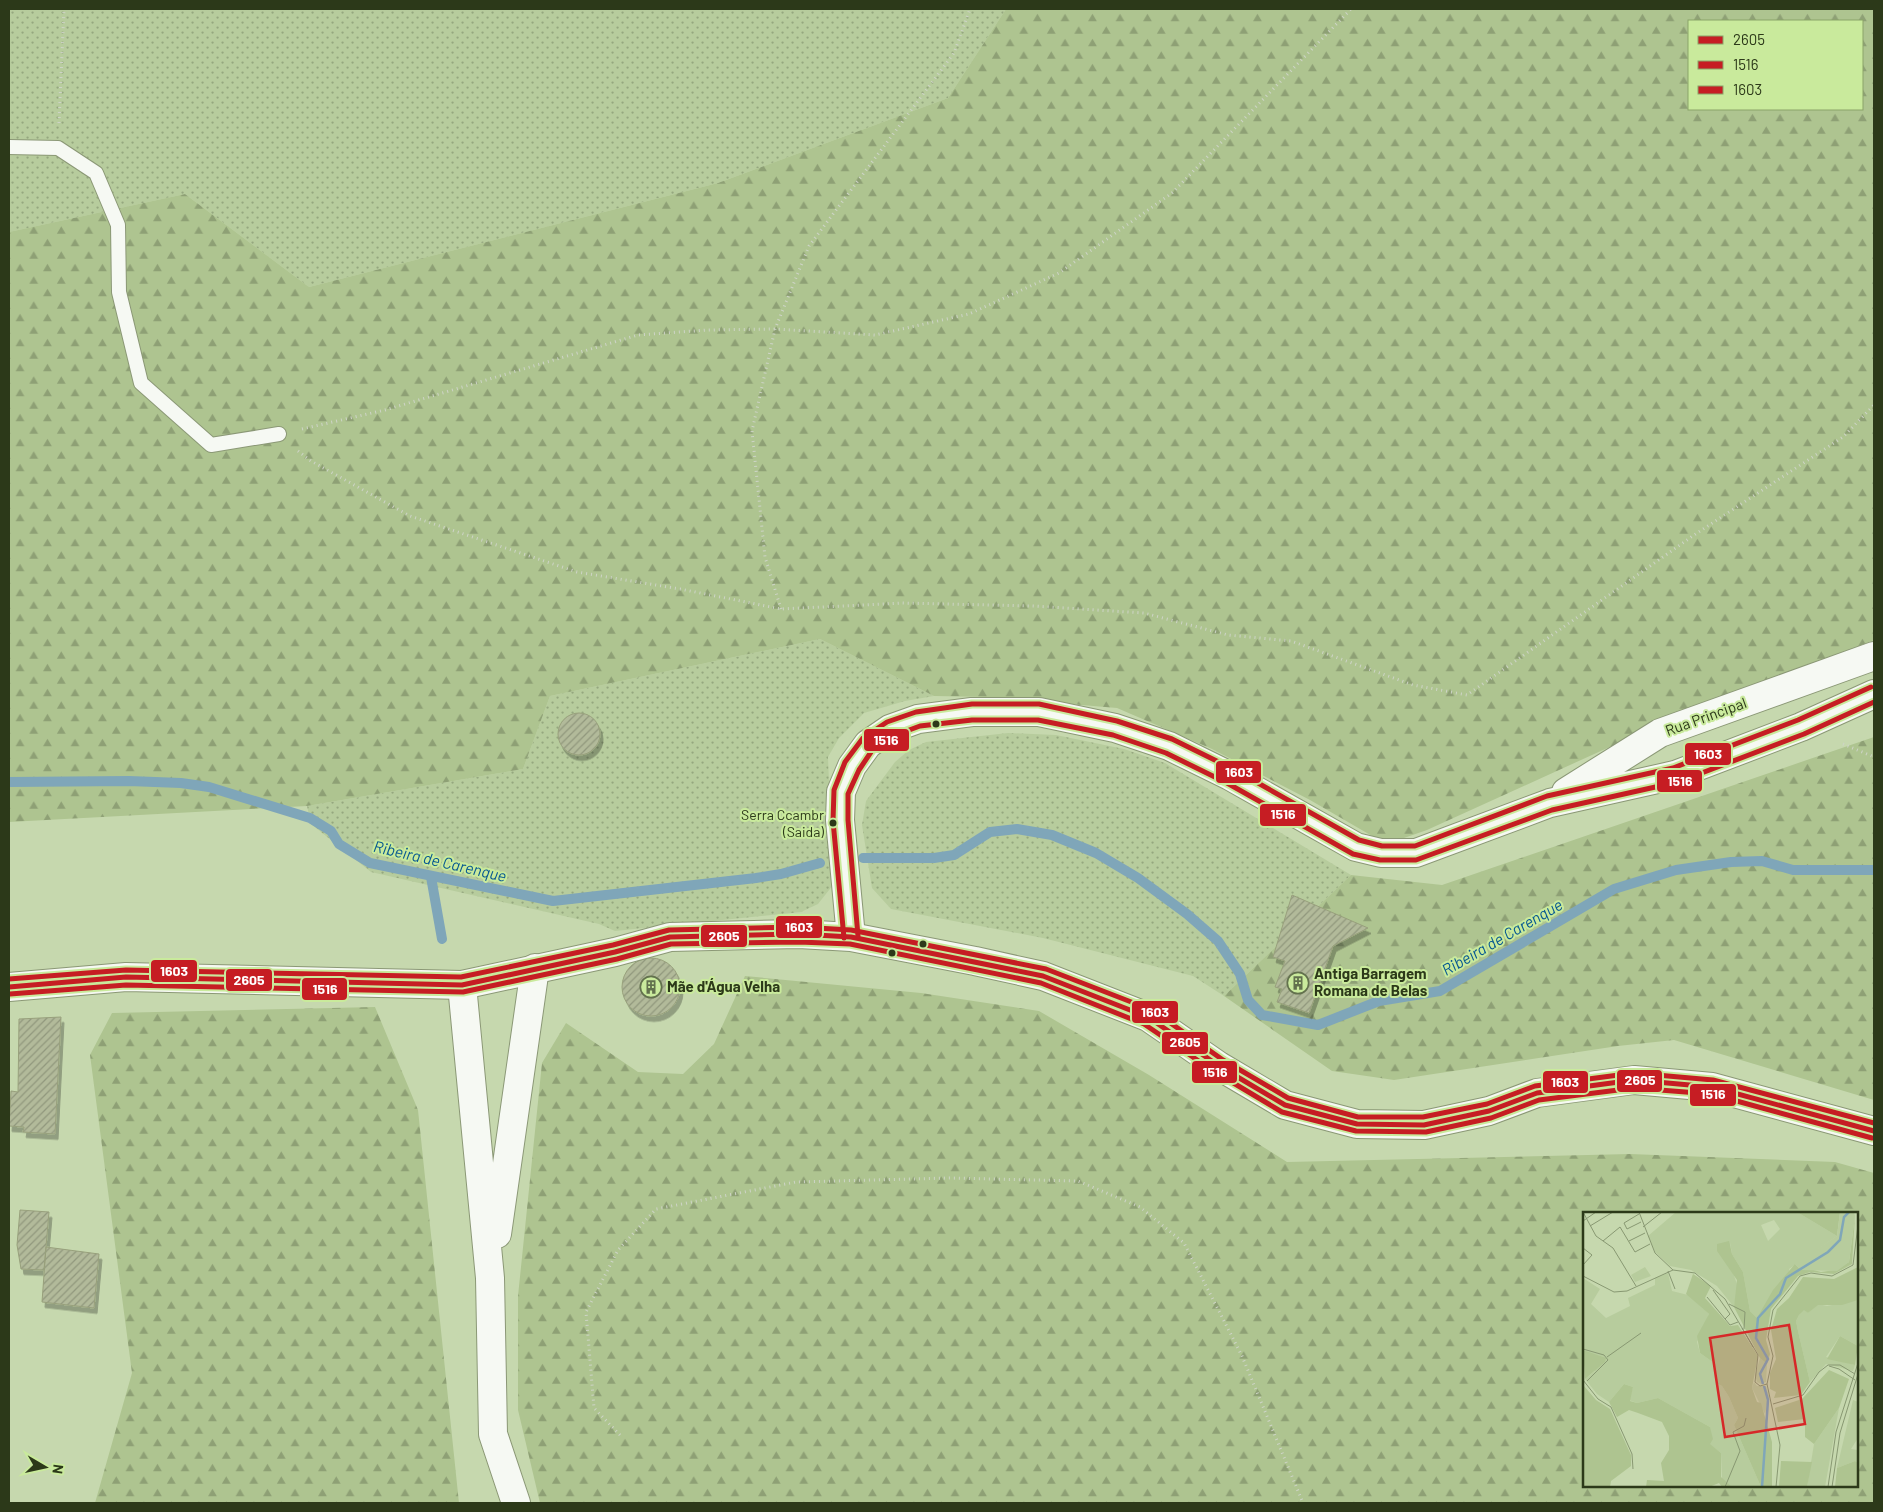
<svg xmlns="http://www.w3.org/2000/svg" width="1883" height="1512" font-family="Barlow,sans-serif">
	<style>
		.grass { fill: url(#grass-dots) }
		.forest { fill: url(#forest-firs); fill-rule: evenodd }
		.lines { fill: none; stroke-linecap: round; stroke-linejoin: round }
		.stream { stroke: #7fa6b9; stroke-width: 10 }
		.building { fill: url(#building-hatch); stroke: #98a07c; filter: url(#shadow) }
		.lane-casing { stroke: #8b9876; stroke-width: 16 }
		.secondary-casing { stroke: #8b9876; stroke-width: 30 }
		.highway-casing { stroke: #8b9876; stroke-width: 30 }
		.path { stroke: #ced4c7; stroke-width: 3; stroke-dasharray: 1 4; stroke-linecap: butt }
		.lane { stroke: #f6f9f3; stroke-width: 14 }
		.secondary { stroke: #f6f9f3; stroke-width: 28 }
		.highway { stroke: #f6f9f3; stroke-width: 28 }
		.bus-1-casing { stroke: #c9ea9c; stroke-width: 9 }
		.bus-2-casing { stroke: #c9ea9c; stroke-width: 9 }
		.bus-3-casing { stroke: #c9ea9c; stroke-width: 9 }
		.bus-1 { stroke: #c61d23; stroke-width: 5 }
		.bus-2 { stroke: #c61d23; stroke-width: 5 }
		.bus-3 { stroke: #c61d23; stroke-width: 5 }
		.bus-dot { fill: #2c3919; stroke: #c9ea9c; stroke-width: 2 }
		.labels { text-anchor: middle; stroke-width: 4; stroke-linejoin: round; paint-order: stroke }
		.bus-label { font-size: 14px; fill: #2c3919; stroke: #c9ea9c; text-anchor: end }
		.street-label { font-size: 15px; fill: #2c3919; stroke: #c9ea9c }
		.poi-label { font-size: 15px; font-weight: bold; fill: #2c3919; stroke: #c9ea9c; text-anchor: start }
		.water-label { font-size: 16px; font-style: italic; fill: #075891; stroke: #c9ea9c }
		.inset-river { fill: none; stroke: #7fa6b9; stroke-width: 2.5 }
		.inset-road { fill: none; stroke: #889872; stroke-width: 1 }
		.view { fill: #d62828; fill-opacity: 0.15; stroke: #d62828; stroke-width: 2.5 }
		.inset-edge { fill: none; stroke: #2c3919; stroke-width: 2.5 }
		.line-badge { stroke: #c9ea9c; stroke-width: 2 }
		.badge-label { font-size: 14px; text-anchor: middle; font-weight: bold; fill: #fff }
	</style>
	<defs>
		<pattern id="grass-dots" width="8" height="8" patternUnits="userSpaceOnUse" patternTransform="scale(1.25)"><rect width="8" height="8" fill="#b7cc9d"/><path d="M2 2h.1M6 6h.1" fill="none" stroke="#95a77f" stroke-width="1.8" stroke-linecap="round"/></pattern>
		<pattern id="forest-firs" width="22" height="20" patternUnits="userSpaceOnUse" patternTransform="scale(1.25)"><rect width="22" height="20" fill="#aec490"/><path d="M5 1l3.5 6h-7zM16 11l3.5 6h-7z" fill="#8ea075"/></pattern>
		<pattern id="building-hatch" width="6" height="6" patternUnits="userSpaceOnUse" patternTransform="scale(1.25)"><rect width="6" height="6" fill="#b2ba9a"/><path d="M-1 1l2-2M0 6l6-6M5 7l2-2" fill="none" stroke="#91987d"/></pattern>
		<filter id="shadow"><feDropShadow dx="3" dy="5.5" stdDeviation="0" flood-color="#0004"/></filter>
	</defs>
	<rect width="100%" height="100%" fill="#c6d8ae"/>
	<!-- grass -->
	<path class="grass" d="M9,9H1006L948,98L718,183L309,287L185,194L9,232Z
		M820,639L934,696L905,701L864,713L839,738L828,757L833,885L818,904L801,912L615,931L599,924L371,872L311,824L307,806L523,769L550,696Z
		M1008,733L1056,735L1124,749L1165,763L1351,875L1224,996L1193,976L1043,938L891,909L872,888L862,825L866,801L895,762L909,750L926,742Z"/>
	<!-- forest -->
	<path class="forest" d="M1006,9H1874V640L1614,745L1427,830L1404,838L1379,840L1310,800L1212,749L1117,708L988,697L934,696L820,639L550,696L523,769L307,806L9,822V232L185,194L309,287L718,183L948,98ZM1689,21H1862V109H1689Z
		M1874,737V1100L1674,1040L1618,1046L1394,1080L1332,1071L1224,996L1351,875L1442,885Z
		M745,976L921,993L1039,1011L1149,1075L1287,1162L1630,1154L1835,1162L1874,1173V1503H540L518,1410V1296L542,1063L566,1023L638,1072L683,1074L714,1044ZM1857,1213V1486H1584V1213Z
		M375,1007L418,1110L459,1503H95L132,1373L90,1055L112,1013Z"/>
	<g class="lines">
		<!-- stream -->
		<path class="stream" d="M9,782L129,781L181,783L209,787L310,818L331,831L339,844L370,863L553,901L756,878L781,874L820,863
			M863,858H934L954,855L990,832L1017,829L1052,835L1096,853L1138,878L1187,914L1218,941L1240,974L1248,1000L1262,1015L1318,1025L1379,1001L1440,991L1614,889L1676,870L1731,862L1762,861L1793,870H1874
			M431,877L442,939"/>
	</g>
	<!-- building -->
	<path class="building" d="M558 734a21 21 0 1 1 42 0a21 21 0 1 1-42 0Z
		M1292,895L1368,928L1333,946L1309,1013L1277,1002L1282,989L1275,987L1285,961L1273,957Z
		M622 987a29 29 0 1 1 58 0a29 29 0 1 1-58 0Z
		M61,1017L55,1134L23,1132L24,1127L9,1126L11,1091L18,1092L19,1019Z
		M20,1210L49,1212L44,1270L21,1269L17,1245Z
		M46,1247L99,1254L94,1308L42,1302Z"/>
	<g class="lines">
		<!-- lane casing -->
		<g class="lane-casing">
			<path id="lane" d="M9,147L58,148L96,173L118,225L119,292L141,383L211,445L279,434"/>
		</g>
		<!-- secondary casing -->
		<g class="secondary-casing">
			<path id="secondary" d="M1566,792L1660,733L1874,656
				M851,937L840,820L841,792L852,766L868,744L890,729L918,719L972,712H1039L1115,728L1169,746L1230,776L1356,847L1381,853H1416L1550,803L1675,775L1801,727L1874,694
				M9,987L126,977L462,985L615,952L670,937L799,934L851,937L975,961L1043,976L1148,1017L1219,1066L1285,1105L1357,1124L1424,1125L1489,1111L1537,1093L1634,1080L1712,1087L1874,1131"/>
		</g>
		<!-- highway casing -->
		<g class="highway-casing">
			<path id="highway" d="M462,985L490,1278L493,1434L516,1503
				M497,1234L535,968"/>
		</g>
		<!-- path -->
		<path class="path" d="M59,123L64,9
			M302,429L385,410L638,335L707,330L775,329L875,335L969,314L1059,273L1172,193L1351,9
			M298,451L311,461L410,516L577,572L680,589L781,609L902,603L1033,606L1144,613L1228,635L1291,641L1413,685L1467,695L1697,533L1843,437L1874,405
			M781,609L765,557L752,431L775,329L809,246L954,53L970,9
			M1843,744L1874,757
			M620,1435L594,1408L586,1312L618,1250L656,1209L796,1182L949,1178L1078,1181L1140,1207L1184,1243L1242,1356L1303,1503"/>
		<!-- lane -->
		<use href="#lane" class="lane"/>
		<!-- secondary -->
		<use href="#secondary" class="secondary"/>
		<!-- highway -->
		<use href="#highway" class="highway"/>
		<!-- bus-1 casing -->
		<g class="bus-1-casing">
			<path id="bus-1" d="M9,987L126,977L462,985L615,952L670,937L799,934L851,937L1043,976L1148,1017L1219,1066L1285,1105L1357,1124L1424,1125L1489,1111L1537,1093L1634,1080L1712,1087L1874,1131"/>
		</g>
		<!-- bus-2 casing -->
		<g class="bus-2-casing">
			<path id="bus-2" d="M858,936L848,820V794L859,770L873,749L893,736L920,726L972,720H1038L1113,735L1166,753L1227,783L1353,854L1380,860H1416L1552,810L1678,782L1804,734L1874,702
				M10,994L126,985L463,992L617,959L671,944L799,942L850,944L1041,983L1144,1024L1215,1072L1282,1112L1356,1131L1426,1132L1491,1118L1539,1100L1634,1088L1711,1094L1872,1138"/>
		</g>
		<!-- bus-3 casing -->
		<g class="bus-3-casing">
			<path id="bus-3" d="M844,938L833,821L834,790L845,762L863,738L887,722L916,712L972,704H1039L1117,721L1172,739L1233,769L1359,840L1382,846H1415L1547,796L1673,768L1798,720L1871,687
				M9,979L126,970L461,977L613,945L669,930L799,927L851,930L1046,969L1152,1010L1223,1060L1288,1098L1358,1117H1423L1487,1104L1535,1086L1634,1073L1713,1080L1874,1123"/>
		</g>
		<!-- bus-1 -->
		<use href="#bus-1" class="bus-1"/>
		<!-- bus-2 -->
		<use href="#bus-2" class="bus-2"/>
		<!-- bus-3 -->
		<use href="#bus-3" class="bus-3"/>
	</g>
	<!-- icons -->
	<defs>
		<g id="building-ring" transform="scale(1.125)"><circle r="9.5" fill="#c9ea9c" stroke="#62714d" stroke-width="1.5"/><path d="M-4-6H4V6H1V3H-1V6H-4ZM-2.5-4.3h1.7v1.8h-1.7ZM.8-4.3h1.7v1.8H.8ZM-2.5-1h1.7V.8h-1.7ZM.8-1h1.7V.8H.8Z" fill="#62714d"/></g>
	</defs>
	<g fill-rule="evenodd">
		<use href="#building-ring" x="1298" y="983"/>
		<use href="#building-ring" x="651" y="987"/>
	</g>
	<!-- markers -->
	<g class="bus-dot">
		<circle cx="936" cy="724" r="4.5"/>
		<circle cx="833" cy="823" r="4.5"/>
		<circle cx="923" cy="944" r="4.5"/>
		<circle cx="892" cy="953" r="4.5"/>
	</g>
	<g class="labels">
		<!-- bus labels -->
		<g class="bus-label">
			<text x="824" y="820">Serra Ccambr<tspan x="824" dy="17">(Saida)</tspan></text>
		</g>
		<!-- street labels -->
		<g class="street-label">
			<text transform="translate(1706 717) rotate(-20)" y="5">Rua Principal</text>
		</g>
		<!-- poi labels -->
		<g class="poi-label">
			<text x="1314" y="979">Antiga Barragem<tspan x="1314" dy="17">Romana de Belas</tspan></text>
			<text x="667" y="992">Mãe d'Água Velha</text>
		</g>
		<!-- water labels -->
		<g class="water-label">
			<text transform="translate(440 861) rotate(13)" y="6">Ribeira de Carenque</text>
			<text transform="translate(1502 937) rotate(-30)" y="6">Ribeira de Carenque</text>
		</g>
	</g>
	<!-- overview -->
	<g transform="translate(1583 1212)">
		<rect width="275" height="275" fill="#c6d8ae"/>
		<path d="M93,0H214L254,24L206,57L207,61L174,106L167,99L160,60L149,42L147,30L149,58L155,75L151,95L134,74L108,58L87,54L72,40L65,24ZM191,8L197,17L185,29L178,13ZM62,55L68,64L52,70L48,63ZM85,61L89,79L105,83L126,102L114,130L117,141L131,151L133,171L139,174L146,185L155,206L151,213L178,275H149L139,268L138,241L126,232L127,215L75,186L54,191L46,188L50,175L41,172L26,190L14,182L2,167L12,159L0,138V66L17,77L8,92L23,106L47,94L45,86L72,73V66ZM275,88V134L257,124L243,145L272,153L270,159L243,152L227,170L215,119L213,109L216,103L221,97L225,101L235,92L244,94ZM177,146L184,152L183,170L178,172L174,170L172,163ZM171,170L174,174H183L186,184L182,202L169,176ZM270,188L275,190V226L268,237L275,238V251L272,249L254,256ZM256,196L242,275H224L231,232Z" fill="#b7cc9d" fill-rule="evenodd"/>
		<path d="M214,0H257L254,24ZM272,4L269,52L251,62L227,60L215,64L188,97L183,128L187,142L184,152L177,146L151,95L154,68L134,39V32L146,29L149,42L160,60L167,99L174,106L190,78L212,52L218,58L223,56L238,60L252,58L266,50ZM275,55V88L259,93H235L225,101L221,98L216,103L213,109L215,119L227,170L218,183L191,186L193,180L187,177V161L193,147L188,118L194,97L206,86L220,65L251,67ZM110,62L128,74L122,86L147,114L155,113L175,144L169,176L174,190L178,191L189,230V275H178L151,213L155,206L146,185L139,174L133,171L131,151L117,141L114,124L126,102L103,82ZM257,124L275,134L272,153L244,147ZM0,138L23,146L22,150L2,167ZM246,158L266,167L256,196L231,232L222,225V207L195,210L192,196L219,187ZM41,172L50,175L47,189L54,191L75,186L127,215L130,227L127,232L138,241V265L149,275H139L136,271L126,275H63L64,268L81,269L78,251L86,238V224L79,210L55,201L46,198L34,205L26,190ZM1,174L13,188L27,197L48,243V254L28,269L27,275H0ZM198,249L229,250L224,275H196ZM272,249L275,251V275H252L254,256Z" fill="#aec490"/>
		<path d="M257,0H271L272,4L266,50L254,59L218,58L212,52L254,24Z" fill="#b7cc9d"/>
		<path class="inset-river" d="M180,172L177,162L185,147L173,126L175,106L197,82L203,66L245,40L257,28L261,5L266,0M179,275L185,188L181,174"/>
		<path class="inset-road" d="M0,0L13,24L30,36L53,74M56,0L72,41L90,58M56,2L41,11L44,17L58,10M0,9L13,0M7,14L30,0M60,15L79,0M20,29L37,15L52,40L67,32M46,29L62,21M0,36L9,43L0,53M85,59L92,77M0,64L31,80L44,79L90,58L112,61L142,87L175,143L172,170L177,174L184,172M130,78L147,102L142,107M124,85L147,113L155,110M146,92L162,100L161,117M159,116L170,135M0,137L21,143L25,148L4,169M24,145L58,121M246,154L256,157L272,168M0,168L15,187L28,195L49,242L50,257M190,192L220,183L236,160L245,153H257L272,162M142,275L157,239L150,220L161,214L163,206M193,275L197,233L184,172L190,144L185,125L190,98L217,64L228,61L249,64L270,53L275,13M245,275L253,220L275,151M249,275L257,221L275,162"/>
		<path class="view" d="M206,113L222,212L142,225L127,126Z"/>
		<rect width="275" height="275" class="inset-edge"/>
	</g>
	<g class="line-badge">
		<rect x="863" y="728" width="47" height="24" rx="5" fill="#c61d23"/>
		<rect x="1684" y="742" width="48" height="24" rx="5" fill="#c61d23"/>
		<rect x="1215" y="760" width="47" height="24" rx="5" fill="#c61d23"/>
		<rect x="1656" y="769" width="47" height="24" rx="5" fill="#c61d23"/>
		<rect x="1259" y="803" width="48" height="24" rx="5" fill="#c61d23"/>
		<rect x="775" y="915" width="48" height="24" rx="5" fill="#c61d23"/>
		<rect x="700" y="924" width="48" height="24" rx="5" fill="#c61d23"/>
		<rect x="150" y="959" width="48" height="24" rx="5" fill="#c61d23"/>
		<rect x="225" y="968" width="48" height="24" rx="5" fill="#c61d23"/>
		<rect x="301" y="977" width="47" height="24" rx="5" fill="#c61d23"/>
		<rect x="1131" y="1000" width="48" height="24" rx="5" fill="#c61d23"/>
		<rect x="1161" y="1031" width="48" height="24" rx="5" fill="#c61d23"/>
		<rect x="1191" y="1060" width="47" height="24" rx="5" fill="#c61d23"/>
		<rect x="1616" y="1069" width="47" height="24" rx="5" fill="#c61d23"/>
		<rect x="1542" y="1070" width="47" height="24" rx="5" fill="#c61d23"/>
		<rect x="1689" y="1083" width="48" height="24" rx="5" fill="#c61d23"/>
	</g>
	<g class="badge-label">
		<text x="886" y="745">1516</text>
		<text x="1708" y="759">1603</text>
		<text x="1239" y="777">1603</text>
		<text x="1680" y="786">1516</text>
		<text x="1283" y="819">1516</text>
		<text x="799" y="932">1603</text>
		<text x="724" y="941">2605</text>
		<text x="174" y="976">1603</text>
		<text x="249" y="985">2605</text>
		<text x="325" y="994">1516</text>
		<text x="1155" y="1017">1603</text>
		<text x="1185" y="1047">2605</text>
		<text x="1215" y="1077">1516</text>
		<text x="1640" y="1085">2605</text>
		<text x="1565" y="1087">1603</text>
		<text x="1713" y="1099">1516</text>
	</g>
	<!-- border -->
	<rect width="1883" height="1512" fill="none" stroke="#2c3919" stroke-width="20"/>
	<!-- legend -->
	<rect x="1688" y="20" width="175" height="90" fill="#c9ea9c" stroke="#8aa368"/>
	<rect x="1698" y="36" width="25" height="8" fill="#c61d23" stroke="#8aa368"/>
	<text x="1733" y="45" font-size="15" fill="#2c3919">2605</text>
	<rect x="1698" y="61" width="25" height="8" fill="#c61d23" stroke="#8aa368"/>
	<text x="1733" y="70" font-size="15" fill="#2c3919">1516</text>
	<rect x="1698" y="86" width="25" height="8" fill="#c61d23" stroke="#8aa368"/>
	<text x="1733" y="95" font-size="15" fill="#2c3919">1603</text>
	<!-- north arrow -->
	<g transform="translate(45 1467) rotate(99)" stroke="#c9ea9c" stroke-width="4" paint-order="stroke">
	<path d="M0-4L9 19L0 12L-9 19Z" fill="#2c3919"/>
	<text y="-8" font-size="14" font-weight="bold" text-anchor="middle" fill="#2c3919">N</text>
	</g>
</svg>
